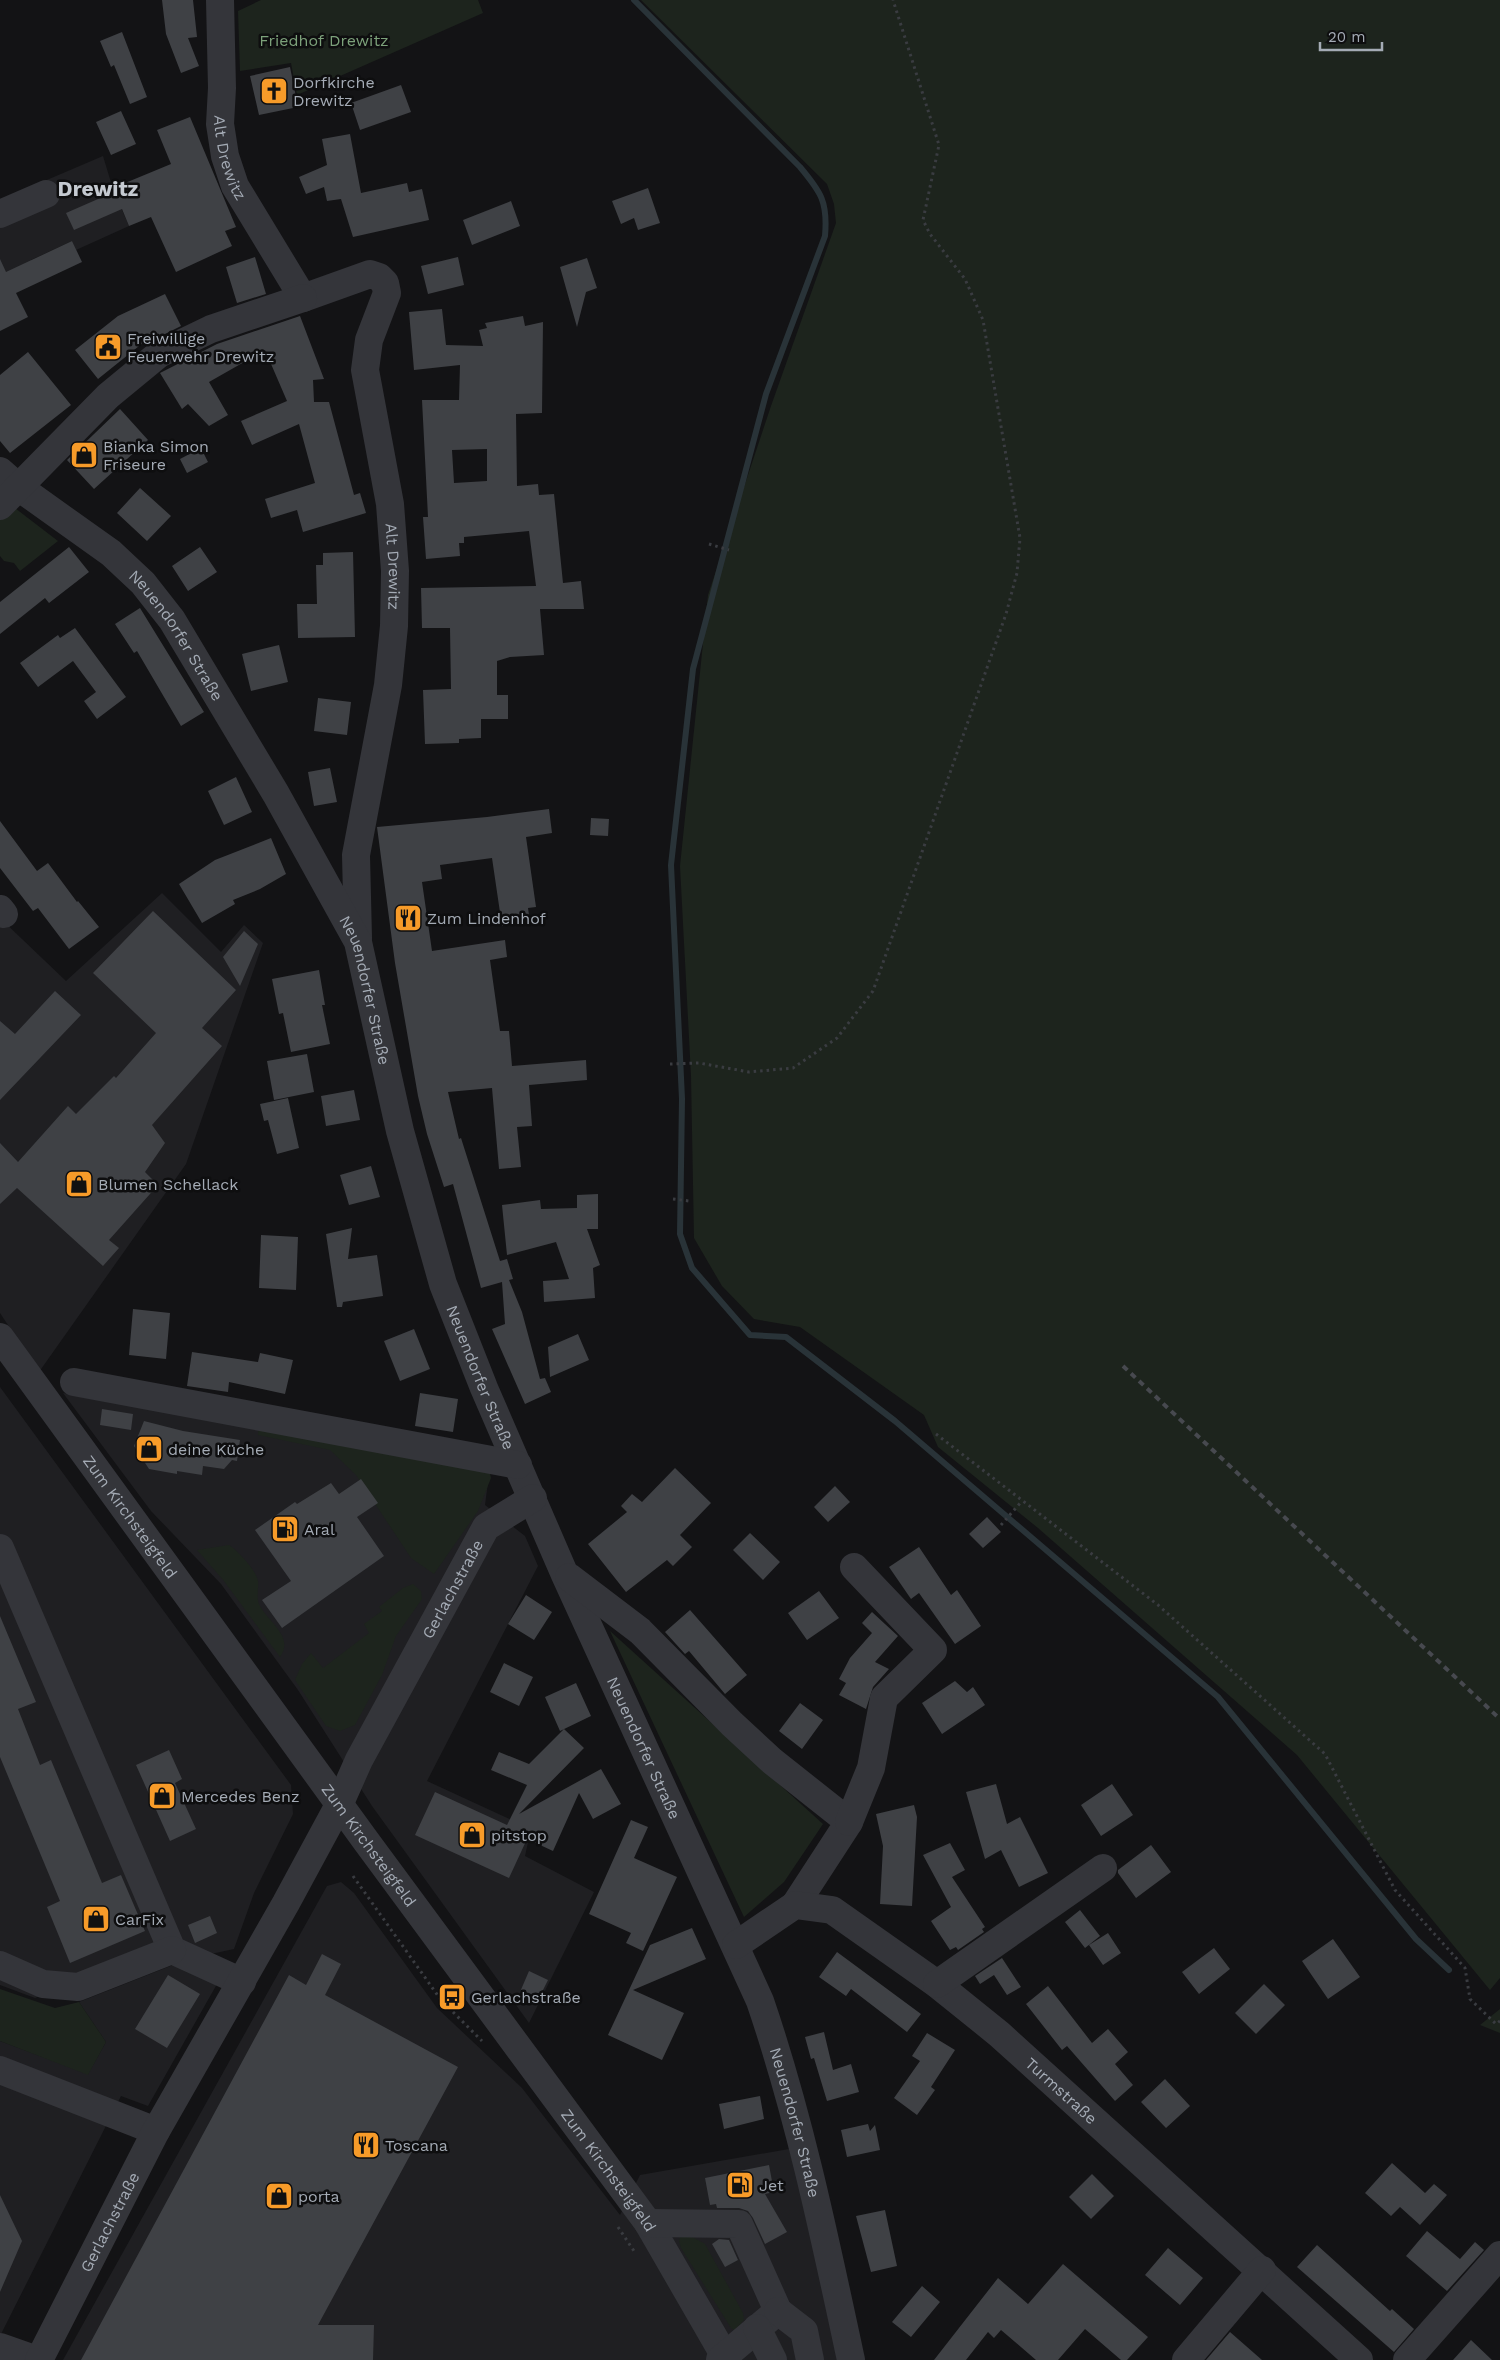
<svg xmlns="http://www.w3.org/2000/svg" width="1500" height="2360" font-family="'Work Sans',sans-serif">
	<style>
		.built { fill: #1f1f22 }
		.green { fill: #1d241d }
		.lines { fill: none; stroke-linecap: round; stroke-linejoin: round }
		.stream { stroke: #293338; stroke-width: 6 }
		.building { fill: #3f4145; fill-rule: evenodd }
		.path { stroke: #3a3c41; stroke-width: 3; stroke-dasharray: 2.5 4; stroke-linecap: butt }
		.minor { stroke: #34353a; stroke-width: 28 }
		.rail { stroke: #47494f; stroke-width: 4; stroke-dasharray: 6 5; stroke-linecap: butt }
		.labels { text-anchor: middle; stroke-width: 5; stroke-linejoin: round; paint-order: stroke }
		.park-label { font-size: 16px; fill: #7ca17a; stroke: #0e0e0f }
		.poi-label { font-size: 16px; fill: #a4abb5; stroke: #0e0e0f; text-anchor: start }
		.street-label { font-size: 16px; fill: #a4abb5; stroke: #0e0e0f }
		.district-label { font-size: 21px; font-weight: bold; fill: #c5cad1; stroke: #0e0e0f }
	</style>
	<rect width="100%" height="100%" fill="#131315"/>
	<!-- built -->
	<path class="built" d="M103,156L113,189L129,226L76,250L72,241L31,260L36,270L0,287V200Z
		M162,893L221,952L244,925L263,943L186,1164L39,1372L0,1313V918L66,981Z
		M0,1387L291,1785L293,1814L254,1893L234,1949L211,1954L174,1937L35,1998L0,1985Z
		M63,1393L490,1467L485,1505L525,1536L538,1566L427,1781L531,1829L525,1856L594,1892L529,2023L372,1806L298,1690L221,1584L151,1511Z
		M341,1882L354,1893L437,2008L522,2088L620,2215L640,2175L789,2149L817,2245L840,2360H63L327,1886Z
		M178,1963L217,1984L148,2106L121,2096L0,2336V2041L88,2074L106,2042L79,2002Z"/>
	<!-- green -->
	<path class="green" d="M261,0H478L483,13L297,95L291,63L240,71L238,11Z
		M641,0H1500V1978L1490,1990L1297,1755L1038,1528L938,1447L924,1415L800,1327L754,1319L722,1286L694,1238L691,1076L680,866L708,595L771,406L836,223L834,204L827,184Z
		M11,505L58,541L20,571L14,563L4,561L0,556V516Z
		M259,1424L488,1465L491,1478L478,1511L434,1574L411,1558L356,1475L330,1450L258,1435Z
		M229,1545C238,1551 256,1570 258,1581C259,1588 256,1596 259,1604C267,1622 295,1636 280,1657L224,1581L197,1550Z
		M413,1584L421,1591L422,1599L396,1636L382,1675L355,1725L340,1731L326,1726L295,1680L302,1664L311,1653L323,1668L369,1633L364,1624L382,1611L379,1607L403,1588Z
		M610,1631L823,1824L784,1882L744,1917Z
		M0,1989L55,2008L79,2002L106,2042L88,2075L0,2041Z
		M1500,2009V2033L1480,2025Z
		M687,2234L705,2244L743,2313L744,2320L735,2330L731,2328L681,2248L679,2241L681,2235Z"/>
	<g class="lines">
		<!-- stream -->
		<path class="stream" d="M634,0L800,167C821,192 828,202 825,236L766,394L693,669L671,865L682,1099L680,1234L692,1268L750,1335L786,1337L895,1421L1218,1697L1416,1939L1449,1970"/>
	</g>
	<!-- building -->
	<path class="building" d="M162,0H193L197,37L188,38L199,66L181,73L166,34Z
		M122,32L147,97L130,104L114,65L111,67L100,41Z
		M290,67L298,107L259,115L250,76Z
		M401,85L411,112L360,130L351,103Z
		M121,111L136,144L111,155L96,122Z
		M190,117L236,227L225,231L232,246L176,272L151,217L129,226L122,209L74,230L66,213L114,192L113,188L171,164L157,130Z
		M350,134L361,193L407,183L409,192L422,189L429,220L353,237L341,199L327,201L324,187L306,194L299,177L327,165L322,139Z
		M648,188L660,223L638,230L634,218L621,224L612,201Z
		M511,201L520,226L472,245L463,220Z
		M72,241L82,262L16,293L28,317L0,331V259L6,272Z
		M255,257L266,294L237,303L226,267Z
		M458,257L464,285L428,294L421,266Z
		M587,258L597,288L586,292L577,327L560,267Z
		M165,294L181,326L151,341L149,338L98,379L75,350L118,316Z
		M442,309L446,345L483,346L479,330L487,328L485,323L523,316L525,326L543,322L542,413L516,414L517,486L538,484L539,495L554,494L563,583L581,581L584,609H540L544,655L510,657L497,661V695H508V719H481V738L459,739V743L425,744L423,690L451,689L450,628H422L421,588L536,586L529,531L464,537V543H459L460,556L426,559L423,517H428L422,400H459L460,365L414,370L409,312ZM487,449V481L454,483L452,450Z
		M300,316L324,379L313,380L314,402H329L354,495L360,493L366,513L303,532L297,510L271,518L265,499L315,483L299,424L252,445L241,421L287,401L265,350L209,382L228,415L209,426L188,404L182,409L160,373L217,344Z
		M28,352L71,405L10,453L0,441V375Z
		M120,409L148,440L94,489L67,460Z
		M201,448L208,462L187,473L180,459Z
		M140,488L171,516L147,541L117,513Z
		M69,547L89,572L49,603L45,598L0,634V602Z
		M200,547L217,572L188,591L172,566Z
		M353,552L355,637L298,638L297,604H317L316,565H323V553Z
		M140,608L204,712L181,726L137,651L134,653L115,624Z
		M75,628L126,697L97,719L84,701L96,692L73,661L38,687L20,663L58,635L60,638Z
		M279,645L288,682L251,691L242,654Z
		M318,698L351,702L347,735L314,731Z
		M330,768L337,802L314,806L308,772Z
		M236,777L252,812L224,825L208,791Z
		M549,809L552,833L526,837L536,907L528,908L530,922L502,926L492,858L440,865L442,879L422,882L432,951L505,940L507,957L490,960L500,1031H509L512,1066L586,1060L587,1080L529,1085L532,1126L517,1127L521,1167L499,1169L492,1088L448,1092L459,1139L461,1138L500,1261L507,1259L513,1279L509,1280L522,1312L540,1379L545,1378L551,1392L525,1404L492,1329L505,1324L502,1282L481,1288L453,1184L444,1187L427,1134L418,1096L395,963L377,827L487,817Z
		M591,818L609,819L608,836L590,835Z
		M0,821L37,871L48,863L77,902L78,901L99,927L69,949L38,908L33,911L0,868Z
		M271,838L286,874L260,889L233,900L235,904L202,923L179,884L215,860Z
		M153,911L236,990L202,1028L222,1046L152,1125L165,1143L145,1172L158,1185L109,1240L119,1248L103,1266L17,1188L0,1204V1143L18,1162L68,1106L76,1114L114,1076L116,1078L156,1033L93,973Z
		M244,931L258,944L240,986L223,957Z
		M319,970L325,1005H322L330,1044L291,1052L283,1013L279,1014L272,979Z
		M55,991L81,1015L0,1100V1021L15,1034Z
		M307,1054L314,1092L274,1100L267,1061Z
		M354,1090L360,1120L326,1126L321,1096Z
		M288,1098L299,1148L277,1154L268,1120L264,1121L260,1104Z
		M371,1166L380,1197L349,1205L340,1175Z
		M598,1194V1229H587L600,1265L593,1268L595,1298L544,1302L543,1281L569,1279L556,1242L507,1255L502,1205L540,1200L541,1209L577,1208V1195Z
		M352,1228L348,1259L377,1255L383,1296L343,1302L342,1307H337L326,1234Z
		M261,1235L298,1237L296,1290L259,1288Z
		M133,1309L170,1313L166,1359L129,1355Z
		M414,1329L430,1369L400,1381L384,1341Z
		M578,1334L589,1360L550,1377L548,1347Z
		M192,1352L258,1362L260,1353L293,1360L285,1394L229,1382L228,1392L187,1386Z
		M420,1393L458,1399L453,1432L415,1426Z
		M102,1409L133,1414L131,1430L100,1425Z
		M144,1421L183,1431L240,1440L237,1461L232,1460L224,1469L203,1466L202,1475L177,1471V1474L149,1469L134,1446Z
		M675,1468L711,1503L680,1535L692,1547L673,1566L667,1560L626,1592L588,1544L627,1512L621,1506L632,1494L642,1502Z
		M361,1479L378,1503L357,1517L384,1556L282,1628L262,1600L291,1581L255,1530L295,1502L297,1504L331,1483L339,1494Z
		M835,1486L850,1502L828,1522L814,1507Z
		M987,1517L1001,1532L983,1548L969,1534Z
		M750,1533L780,1562L763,1580L733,1550Z
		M919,1547L951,1595L957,1590L981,1626L955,1644L919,1593L911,1599L889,1567Z
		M819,1591L839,1618L807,1640L788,1613Z
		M526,1595L552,1612L534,1640L508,1624Z
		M690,1610L747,1675L725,1694L689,1651L685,1654L665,1632Z
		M872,1612L898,1636L875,1662L889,1669L873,1687L866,1709L839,1695L846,1683L839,1679L850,1658L872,1633L862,1623Z
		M0,1616L36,1702L18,1709L40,1765L51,1760L102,1883L121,1875L145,1931L70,1963L47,1907L60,1901L0,1757Z
		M504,1663L533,1677L519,1706L490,1692Z
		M955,1681L967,1692L973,1687L985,1705L942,1734L922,1703Z
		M576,1683L591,1716L560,1731L545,1697Z
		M800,1703L823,1720L802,1749L779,1731Z
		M564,1729L584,1748L519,1814L601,1769L621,1804L593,1819L579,1793L553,1851L527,1839L509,1878L415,1835L435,1792L507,1825L527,1785L491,1770L499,1752L529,1764Z
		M169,1750L182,1779L175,1783L196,1829L170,1841L136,1765Z
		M996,1784L1007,1824L1020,1817L1048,1873L1019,1887L1001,1850L985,1859L966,1792Z
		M1112,1784L1133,1815L1101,1836L1081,1805Z
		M914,1805L917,1817L912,1906L880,1904L883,1846L876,1814Z
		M631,1820L648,1827L634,1858L677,1877L643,1951L626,1943L631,1933L589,1914Z
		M950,1843L965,1870L952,1877L985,1927L982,1929L984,1932L958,1950L956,1947L950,1950L931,1921L951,1907L923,1855Z
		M1151,1845L1171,1872L1136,1898L1118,1873V1870Z
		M1080,1910L1100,1936L1085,1948L1065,1922Z
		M210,1916L217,1933L195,1943L188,1925Z
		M692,1928L706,1959L633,1990L684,2013L662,2060L608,2035L650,1945Z
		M1108,1933L1121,1953L1103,1965L1089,1945Z
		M1333,1939L1360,1977L1328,1999L1302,1961Z
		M1214,1948L1230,1969L1199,1994L1182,1972Z
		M837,1952L921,2014L907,2032L851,1989L846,1996L819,1977Z
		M322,1954L341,1964L325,1995L458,2067L318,2325H374L373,2360H81L289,1975L306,1985Z
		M1002,1958L1021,1987L1007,1995L994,1975L980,1984L975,1976Z
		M529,1971L548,1980L538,2000L520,1992Z
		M168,1975L200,1994L167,2048L135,2029Z
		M1264,1984L1285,2005L1256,2034L1235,2013Z
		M1048,1986L1092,2043L1108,2029L1128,2052L1115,2064L1133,2085L1115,2101L1067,2046L1062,2050L1026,2004Z
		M824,2032L833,2070L851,2064L859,2092L827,2101L814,2058L811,2059L805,2037Z
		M927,2033L955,2050L931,2087L935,2090L917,2115L894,2098L920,2061L912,2056Z
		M1165,2079L1190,2106L1166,2128L1141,2102Z
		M760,2096L764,2119L724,2129L719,2104Z
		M868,2124L870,2131L875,2125L880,2150L847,2157L841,2130Z
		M1392,2163L1425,2193L1434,2184L1447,2195L1420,2225L1400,2207L1391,2216L1365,2193Z
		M769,2165L774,2192L765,2194L787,2232L765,2244L753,2218L748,2211L739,2208H717L716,2204L710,2205L705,2178Z
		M1092,2174L1114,2196L1091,2219L1069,2197Z
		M0,2195L22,2241L0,2292Z
		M885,2210L897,2266L871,2272L856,2216Z
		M1427,2231L1460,2259L1475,2242L1484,2250L1447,2291L1406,2256Z
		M719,2239L729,2240L738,2260L725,2267L712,2244Z
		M1317,2245L1390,2311L1392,2309L1414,2329L1394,2352L1297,2267Z
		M1168,2248L1203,2278L1180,2305L1145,2275Z
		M1063,2264L1148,2337L1127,2360H1121L1085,2329L1058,2360H1036L1001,2330L994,2338L988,2332L966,2360H934L998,2278L1028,2304Z
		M922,2286L940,2302L911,2337L892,2322Z
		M1230,2332L1262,2360H1206Z
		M1471,2340L1492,2360H1453Z"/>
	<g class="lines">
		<!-- path -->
		<path class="path" d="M709,544L729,550
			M670,1064L699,1063L749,1072L793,1068L837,1038L873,991L1006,614L1017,573L1020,538L983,320L965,279L930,234L923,220L939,145L893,0
			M673,1199L689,1201
			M936,1434L1158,1605L1325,1754L1395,1890L1465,1968L1470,1999L1496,2024L1500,2021
			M1001,1525L1022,1501
			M353,1876L441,2000L482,2041
			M618,2227L634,2251"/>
		<!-- minor -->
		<g class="minor">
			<path id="s1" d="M220,0L222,88L220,124L225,156L235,186L303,298L370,274L379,277L385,283L387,293L369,340L365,370L390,504L395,571L394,626L388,685L356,855L358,938"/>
			<path d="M0,214L46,194"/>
			<path id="s2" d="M0,471L17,486L111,553L143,583L172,620L276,794L358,942L400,1131L443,1284L484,1388L565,1575L760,2001C800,2118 825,2239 851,2360"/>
			<path d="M0,506L108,396L159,354L211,329L303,298"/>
			<path d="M0,909L4,914"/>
			<path id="s3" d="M0,1337L366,1841L648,2223L727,2360"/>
			<path d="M74,1382L518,1465"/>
			<path d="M0,1548L172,1950L242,1982"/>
			<path d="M569,1577L640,1631L732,1724L772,1761L849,1822L795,1905"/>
			<path d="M849,1822L871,1768L884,1698L933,1650L854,1567"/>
			<path id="s4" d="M736,1945L795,1905L832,1910L937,1984L999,2034L1359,2360"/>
			<path d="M0,1965L43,1984L78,1987L172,1950"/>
			<path d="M937,1984L1103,1868"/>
			<path d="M0,2070L156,2131"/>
			<path d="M648,2223L739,2224L778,2311L720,2360"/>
			<path d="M778,2311L804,2331L810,2360"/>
			<path d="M757,2328L773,2360"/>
			<path d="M0,2347L37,2360"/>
			<path id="s5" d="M39,2360L156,2131L286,1903L339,1805L359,1760L486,1527L533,1498"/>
			<path d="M1186,2360L1262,2270"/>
			<path d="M1407,2360L1500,2255"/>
		</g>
		<!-- rail -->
		<path class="rail" d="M1123,1366L1500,1719"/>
	</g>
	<!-- icons -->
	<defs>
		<g id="church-square" transform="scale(1.4375)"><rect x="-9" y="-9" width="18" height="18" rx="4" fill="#f79b29" stroke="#0e0e0f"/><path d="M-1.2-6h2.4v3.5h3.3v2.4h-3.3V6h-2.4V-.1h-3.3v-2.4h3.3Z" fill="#111"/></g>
		<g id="civic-square" transform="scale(1.4375)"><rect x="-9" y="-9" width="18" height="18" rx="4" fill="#f79b29" stroke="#0e0e0f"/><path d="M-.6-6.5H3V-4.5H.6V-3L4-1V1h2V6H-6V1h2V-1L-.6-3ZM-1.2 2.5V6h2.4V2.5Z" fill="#111"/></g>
		<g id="shop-square" transform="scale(1.4375)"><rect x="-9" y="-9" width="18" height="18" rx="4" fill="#f79b29" stroke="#0e0e0f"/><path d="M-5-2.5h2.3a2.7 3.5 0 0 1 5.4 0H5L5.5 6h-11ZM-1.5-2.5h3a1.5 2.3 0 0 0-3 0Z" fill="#111"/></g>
		<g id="restaurant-square" transform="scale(1.4375)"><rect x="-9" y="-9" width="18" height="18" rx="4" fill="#f79b29" stroke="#0e0e0f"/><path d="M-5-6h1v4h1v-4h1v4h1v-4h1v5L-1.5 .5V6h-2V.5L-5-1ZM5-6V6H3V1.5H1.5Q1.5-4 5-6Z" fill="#111"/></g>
		<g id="fuel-square" transform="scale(1.4375)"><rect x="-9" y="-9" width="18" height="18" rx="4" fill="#f79b29" stroke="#0e0e0f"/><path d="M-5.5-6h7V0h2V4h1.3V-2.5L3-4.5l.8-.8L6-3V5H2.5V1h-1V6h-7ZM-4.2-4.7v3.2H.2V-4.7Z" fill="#111"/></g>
		<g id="bus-square" transform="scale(1.4375)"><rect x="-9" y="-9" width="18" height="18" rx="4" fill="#f79b29" stroke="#0e0e0f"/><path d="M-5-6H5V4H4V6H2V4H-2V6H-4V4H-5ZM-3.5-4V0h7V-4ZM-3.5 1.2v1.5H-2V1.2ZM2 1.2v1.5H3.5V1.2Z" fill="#111"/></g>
	</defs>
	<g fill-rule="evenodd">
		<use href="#church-square" x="274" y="91"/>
		<use href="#civic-square" x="108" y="347"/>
		<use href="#shop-square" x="84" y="455"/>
		<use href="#restaurant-square" x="408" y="918"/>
		<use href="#shop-square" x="79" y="1184"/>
		<use href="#shop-square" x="149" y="1449"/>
		<use href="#fuel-square" x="285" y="1529"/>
		<use href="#shop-square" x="162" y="1796"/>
		<use href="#shop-square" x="472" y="1835"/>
		<use href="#shop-square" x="96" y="1919"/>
		<use href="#bus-square" x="452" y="1997"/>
		<use href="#restaurant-square" x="366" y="2145"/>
		<use href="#fuel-square" x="740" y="2185"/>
		<use href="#shop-square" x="279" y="2196"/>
	</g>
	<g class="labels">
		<!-- park labels -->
		<g class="park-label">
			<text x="324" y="46">Friedhof Drewitz</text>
		</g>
		<!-- poi labels -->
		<g class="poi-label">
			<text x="293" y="88">Dorfkirche<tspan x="293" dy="18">Drewitz</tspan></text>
			<text x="127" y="344">Freiwillige<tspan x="127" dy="18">Feuerwehr Drewitz</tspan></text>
			<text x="103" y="452">Bianka Simon<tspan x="103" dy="18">Friseure</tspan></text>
			<text x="427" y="924">Zum Lindenhof</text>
			<text x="98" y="1190">Blumen Schellack</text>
			<text x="168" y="1455">deine Küche</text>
			<text x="304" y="1535">Aral</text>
			<text x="181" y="1802">Mercedes Benz</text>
			<text x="491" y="1841">pitstop</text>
			<text x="115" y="1925">CarFix</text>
			<text x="471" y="2003">Gerlachstraße</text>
			<text x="385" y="2151">Toscana</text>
			<text x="759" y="2191">Jet</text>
			<text x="298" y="2202">porta</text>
		</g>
		<!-- street labels -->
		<g class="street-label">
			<text dy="6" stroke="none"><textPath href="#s1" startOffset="159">Alt Drewitz</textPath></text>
			<text dy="6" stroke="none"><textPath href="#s1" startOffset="698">Alt Drewitz</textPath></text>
			<text dy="6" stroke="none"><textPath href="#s2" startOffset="244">Neuendorfer Straße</textPath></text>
			<text dy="6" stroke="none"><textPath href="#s2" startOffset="649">Neuendorfer Straße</textPath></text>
			<text dy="6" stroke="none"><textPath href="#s2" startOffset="1054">Neuendorfer Straße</textPath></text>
			<text dy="6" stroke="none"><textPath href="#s3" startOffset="222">Zum Kirchsteigfeld</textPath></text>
			<text dy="6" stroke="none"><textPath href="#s5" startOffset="875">Gerlachstraße</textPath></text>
			<text dy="6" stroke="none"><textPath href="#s2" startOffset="1459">Neuendorfer Straße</textPath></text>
			<text dy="6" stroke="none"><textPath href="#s3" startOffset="628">Zum Kirchsteigfeld</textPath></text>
			<text dy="6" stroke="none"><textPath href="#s4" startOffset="401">Turmstraße</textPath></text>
			<text dy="6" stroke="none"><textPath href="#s2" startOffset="1864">Neuendorfer Straße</textPath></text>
			<text dy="6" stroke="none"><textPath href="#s3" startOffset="1032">Zum Kirchsteigfeld</textPath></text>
			<text dy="6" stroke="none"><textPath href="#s5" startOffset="155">Gerlachstraße</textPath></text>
		</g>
		<!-- district labels -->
		<g class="district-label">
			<text x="98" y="196">Drewitz</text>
		</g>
	</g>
	<!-- scale -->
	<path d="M1320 42v8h62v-8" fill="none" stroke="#a4abb5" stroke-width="2.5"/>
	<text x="1328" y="42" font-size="15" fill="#a4abb5" stroke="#0e0e0f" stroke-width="4" paint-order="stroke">20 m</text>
</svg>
